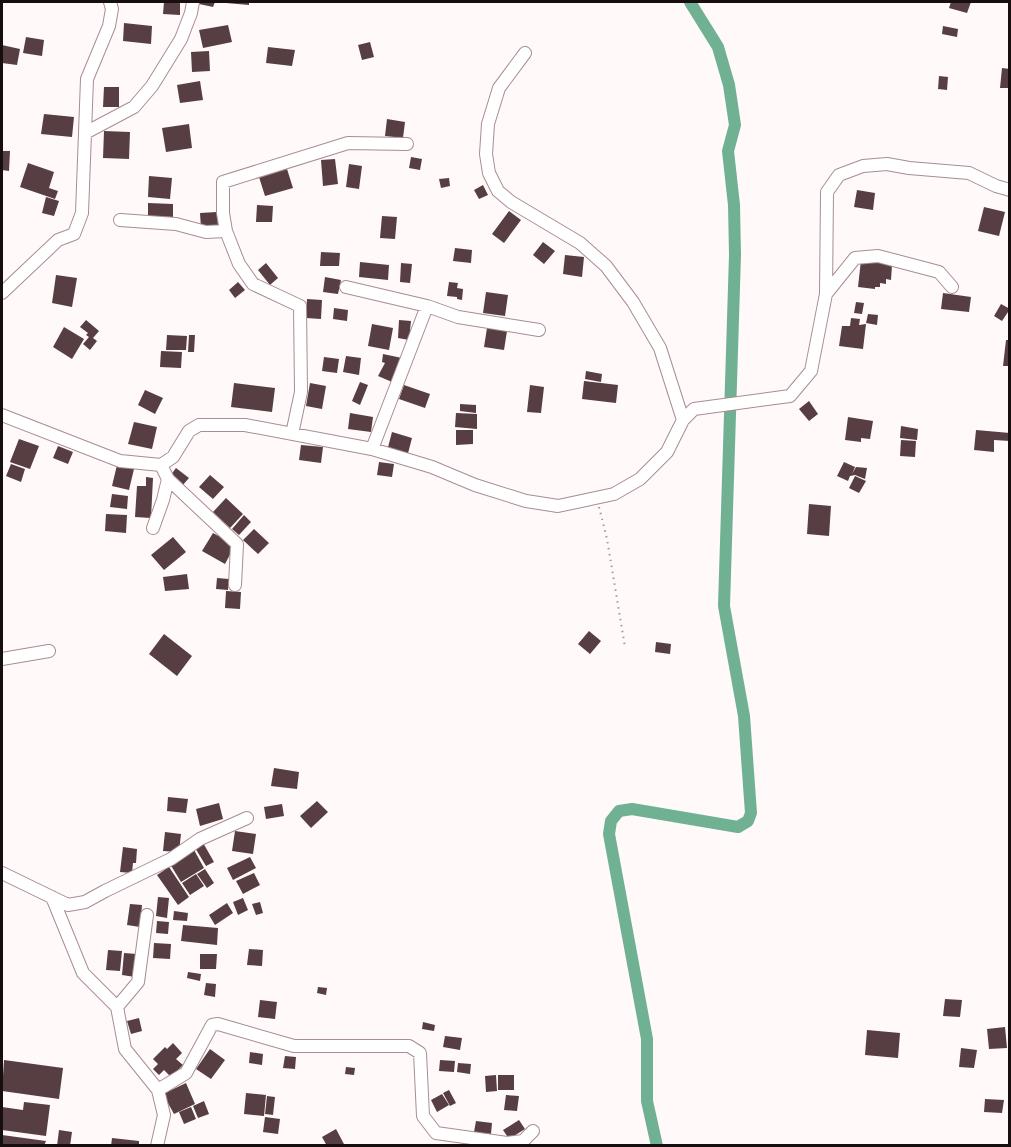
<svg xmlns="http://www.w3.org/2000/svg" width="1011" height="1147" font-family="'Work Sans',sans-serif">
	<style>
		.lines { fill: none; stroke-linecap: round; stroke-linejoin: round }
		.canal { stroke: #70b194; stroke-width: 12 }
		.building { fill: #563e42 }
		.minor-casing { stroke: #a88d91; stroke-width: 14 }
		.path { stroke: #a19a9a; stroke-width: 2; stroke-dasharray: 1.5 4.5; stroke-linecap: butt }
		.minor { stroke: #fff; stroke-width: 12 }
	</style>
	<rect width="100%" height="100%" fill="#fff9f9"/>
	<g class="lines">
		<!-- canal -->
		<path class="canal" d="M657,1146L647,1101V1039L609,834L611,821L619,811L632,809L738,827L748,821L751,813L744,716L724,606L735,255L734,205L728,151L735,125L729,85L718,47L690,2"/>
	</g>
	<!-- building -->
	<path class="building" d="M164,2H180V15L163,14Z
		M199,2H215L213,7L199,4Z
		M226,2H249V5L226,3Z
		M951,2H971L967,13L949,8Z
		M124,23L152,26L151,44L123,41Z
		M228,25L232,42L203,48L199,30Z
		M943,26L958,29L957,37L942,34Z
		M26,37L44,40L42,56L23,53Z
		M370,42L374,57L362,60L358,45Z
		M2,45L20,49L17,65L2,63Z
		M268,47L295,50L292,66L266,63Z
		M209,51L210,71L192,72L191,52Z
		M1002,68L1010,69V88H1000Z
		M939,76L948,77L947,90L938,89Z
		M200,81L203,100L180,103L177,85Z
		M104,87H119V107H103Z
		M44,114L74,117L72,137L41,134Z
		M387,119L405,122L403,138L385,136Z
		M189,124L192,148L166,152L162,128Z
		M104,131L130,132L129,159L103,158Z
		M2,151H10L9,171L2,170Z
		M411,157L422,159L420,170L409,168Z
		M335,159L338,184L323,186L321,160Z
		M28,163L54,172L49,188L58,191L55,199L20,187Z
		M349,164L362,166L359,189L346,187Z
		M287,169L293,188L265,196L259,177Z
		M149,176L172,178L170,199L148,197Z
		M449,178L450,186L441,188L439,179Z
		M483,185L488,195L479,199L474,190Z
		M857,190L875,193L873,210L854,207Z
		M46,197L59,201L54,216L42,213Z
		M148,203L173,204V217L148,216Z
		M257,205L273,206L272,222H256Z
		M984,207L1005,212L999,236L978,231Z
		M509,211L521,220L504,243L492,234Z
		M217,212L218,226L201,228L200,213Z
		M382,216L397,217L395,239L380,238Z
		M543,242L555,251L544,264L533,255Z
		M455,248L472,250L471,263L453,261Z
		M321,252L340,253L339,266H320Z
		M565,255L584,257L582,277L563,274Z
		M861,260L892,265L891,280L886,279V284L880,283V287H875V289L858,287Z
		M360,262L389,265L388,280L359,277Z
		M266,263L278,278L270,285L258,270Z
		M401,263L412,264L410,283L400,282Z
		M56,275L77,278L72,307L52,303Z
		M325,277L341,280L338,294L323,292Z
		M238,282L245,290L235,298L229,290Z
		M449,282L458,283L457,288L463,289L462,300L457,299V297L447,296Z
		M486,292L508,295L505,316L483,313Z
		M943,293L971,297L969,312L941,309Z
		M307,299L322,300L321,319L306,318Z
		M856,302L864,303L862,314L854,313Z
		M1001,304L1010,309L1002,321L994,316Z
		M334,308L348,310L347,321L333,319Z
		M868,314L878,315L877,325L866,323Z
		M851,318L860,319L859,325L866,324L863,349L839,346L842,326H850Z
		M86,320L99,331L93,338L97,341L90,350L83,344L89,337L86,335L88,333L80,327Z
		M399,320L411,321L409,340L398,338Z
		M372,324L393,328L389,350L368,346Z
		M64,327L84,339L72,359L53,347Z
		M487,328L507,331L504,350L484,347Z
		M167,335L187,336L186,350H166Z
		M189,335H195L194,352H188Z
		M1006,340H1010V366H1003Z
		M161,351L182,352L181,368L160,367Z
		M383,354L402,358L392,382L378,376L385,363L382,362Z
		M346,356L361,358L359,375L343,372Z
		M324,357L339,359L337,373L322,371Z
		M586,371L602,374L601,382L585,379Z
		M584,381L618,385L616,403L582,399Z
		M360,382L368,385L360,405L352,401Z
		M234,383L275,388L272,412L231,407Z
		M310,383L326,386L322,409L306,406Z
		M404,385L430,394L425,408L399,399Z
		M530,385L544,387L541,413L527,412Z
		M145,390L163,398L155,414L138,405Z
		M809,401L818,414L809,421L799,409Z
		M460,404L476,405V413L460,411Z
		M350,413L373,417L371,432L348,429Z
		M456,413L477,414V429L455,427Z
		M848,417L873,421L870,439L861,438V442L845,440Z
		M134,422L157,427L152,449L128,444Z
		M901,426L918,429L917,440L900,438Z
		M456,430H473V444L456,445Z
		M976,430L1010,433V441L994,440V452L974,450Z
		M392,432L412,438L407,457L387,451Z
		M19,439L39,446L30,469L10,462Z
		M901,440L916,441L915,457L900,456Z
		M301,445L323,447L321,463L299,460Z
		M58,446L73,452L68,464L53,458Z
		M379,462L394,464L392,477L377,475Z
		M844,462L855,467L852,474L856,467L867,468L865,479L855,475L850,476L848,481L837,476Z
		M11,464L25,469L21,482L6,476Z
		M117,465L134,469L129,490L112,486Z
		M176,468L189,478L182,486L170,476Z
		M210,475L224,487L213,499L199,487Z
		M855,476L866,481L859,493L849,488Z
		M146,477L153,478L151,518L135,517L137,486H146Z
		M112,494L128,496L127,509L110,507Z
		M226,498L243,514L230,528L213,512Z
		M809,504L831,506L829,536L807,534Z
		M106,514L127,515L126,533L105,531Z
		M244,515L251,522L239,535L232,529Z
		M254,529L269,543L258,554L243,540Z
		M213,533L235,545L225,564L202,551Z
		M173,537L186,552L164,570L151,555Z
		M187,574L189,589L165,591L163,577Z
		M217,578L229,579L228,590L216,589Z
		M226,591L241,592L240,609L225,608Z
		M589,631L601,641L590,654L578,644Z
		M164,634L192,656L177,676L149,654Z
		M656,642L671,644L670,654L655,652Z
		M274,768L299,772L297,789L271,786Z
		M168,797L188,799L186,813L167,811Z
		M317,801L328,812L311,828L300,816Z
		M219,803L223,819L200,826L196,809Z
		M282,804L284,816L266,819L264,807Z
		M235,831L256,834L253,854L232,851Z
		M165,832L181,834L179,852L163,851Z
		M202,841L214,862L206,866L194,846Z
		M123,847L137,849L136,863H133L132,873L120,872Z
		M194,850L204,868L181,882L170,864Z
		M250,857L256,868L233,880L227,868Z
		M169,867L189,897L178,905L157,875Z
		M205,869L214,883L207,888L197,874Z
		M254,873L260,885L243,894L236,881Z
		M196,874L204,886L190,895L182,883Z
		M158,897L169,898L167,918L156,916Z
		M243,898L248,910L238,915L233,902Z
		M260,902L263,913L256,915L252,904Z
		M227,903L233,913L215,925L209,915Z
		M130,904L142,905L140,927L127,925Z
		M174,911L188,913L187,921L173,920Z
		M157,921L169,922L168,934L156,933Z
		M183,925L218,928L217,945L181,941Z
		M154,943L171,944L170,959L153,958Z
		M249,949L263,950L262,966L247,965Z
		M108,950L122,951L120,971L106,970Z
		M124,953L137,954L135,977L122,975Z
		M200,954H217L216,969H200Z
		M188,972L201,974L200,981L187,978Z
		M206,983L216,984L215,997L204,995Z
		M318,987L327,988L326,995L317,993Z
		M945,999L962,1000L960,1017L943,1016Z
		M260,1000L277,1002L275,1019L258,1017Z
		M139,1018L142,1031L131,1034L127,1021Z
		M423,1022L435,1025L434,1031L422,1029Z
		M1005,1027L1007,1048L989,1049L987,1029Z
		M867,1030L900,1033L898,1058L865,1055Z
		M445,1036L462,1038L460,1050L443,1047Z
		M173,1043L182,1053L176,1059L183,1065L171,1077L164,1070L159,1075L153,1069L158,1064L153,1059L165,1047L167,1049Z
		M961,1048L977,1050L974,1068L959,1067Z
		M210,1049L225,1060L211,1079L196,1069Z
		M250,1052L263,1054L262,1065L249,1063Z
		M285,1056L296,1057L295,1069L283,1068Z
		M4,1060L63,1068L59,1099L2,1091Z
		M440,1060L455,1061L454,1072L439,1071Z
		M458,1063L471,1064L470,1074L457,1072Z
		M346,1067L355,1068L354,1075L345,1074Z
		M496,1075L497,1091L486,1092L485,1076Z
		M498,1075H514V1090H498Z
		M186,1083L195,1104L174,1114L163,1094Z
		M449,1090L456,1103L450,1106L443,1093Z
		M246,1093L266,1095L264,1116L244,1114Z
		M442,1094L449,1105L437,1112L431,1100Z
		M506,1095L519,1096L517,1111L504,1110Z
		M267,1096L275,1097L273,1115L265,1114Z
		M985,1099L1004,1100L1002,1113L984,1112Z
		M204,1101L209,1114L198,1118L193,1106Z
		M24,1102L50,1105L46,1136L2,1130V1107L23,1110Z
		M191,1107L196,1119L184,1124L179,1112Z
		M265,1117L280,1119L278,1134L263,1132Z
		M519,1120L525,1129L509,1139L503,1130Z
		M476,1121L492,1123L491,1134L474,1132Z
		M336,1129L345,1146H327L322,1137Z
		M59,1130L72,1132L70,1146H57Z
		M2,1135L46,1141L44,1146H2Z
		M112,1138L139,1141V1146H111Z"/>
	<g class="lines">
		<!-- minor casing -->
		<g class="minor-casing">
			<path id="minor" d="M525,53L499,88L488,124L486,154L489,173L498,191L511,202L580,243L606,266L633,302L660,348L683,420
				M85,133L134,107L152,86L181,39L191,13L193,2
				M120,220L176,224L206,232L226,231
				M346,287L427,306L458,317L539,330
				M2,293L58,240L74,234L82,213L87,79L109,26L112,9L110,2
				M826,294L855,258L878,256L939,272L952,287
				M2,415L120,461L161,465L173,457L189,431L199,425H245L372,449L432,467L475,485L526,501L558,506L614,494L640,479L667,452L683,420L694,409L790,396L811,371L826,294L827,192L839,175L863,166L887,164L909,168L969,173L996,186L1010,190
				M292,434L301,392L300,306L253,284L239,264L226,231L223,213V182L348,143L407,144
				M372,449L427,306
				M161,465L168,479L237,544L235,585
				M153,528L163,500L168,479
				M2,659L49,651
				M2,873L68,905L85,902L105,891L171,859L200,839L247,818
				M52,897L83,973L117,1007L125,1049L158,1090L164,1115L157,1146
				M117,1007L138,982L147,915
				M158,1090L186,1073L212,1025L218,1024L294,1046H409L420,1053L423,1116L436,1133L507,1143L523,1141L533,1131"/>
		</g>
		<!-- path -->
		<path class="path" d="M599,507L607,539L625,647"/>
		<!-- minor -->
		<use href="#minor" class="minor"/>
	</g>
	<!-- border -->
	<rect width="1011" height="1147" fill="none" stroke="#170e0f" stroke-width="6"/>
</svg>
